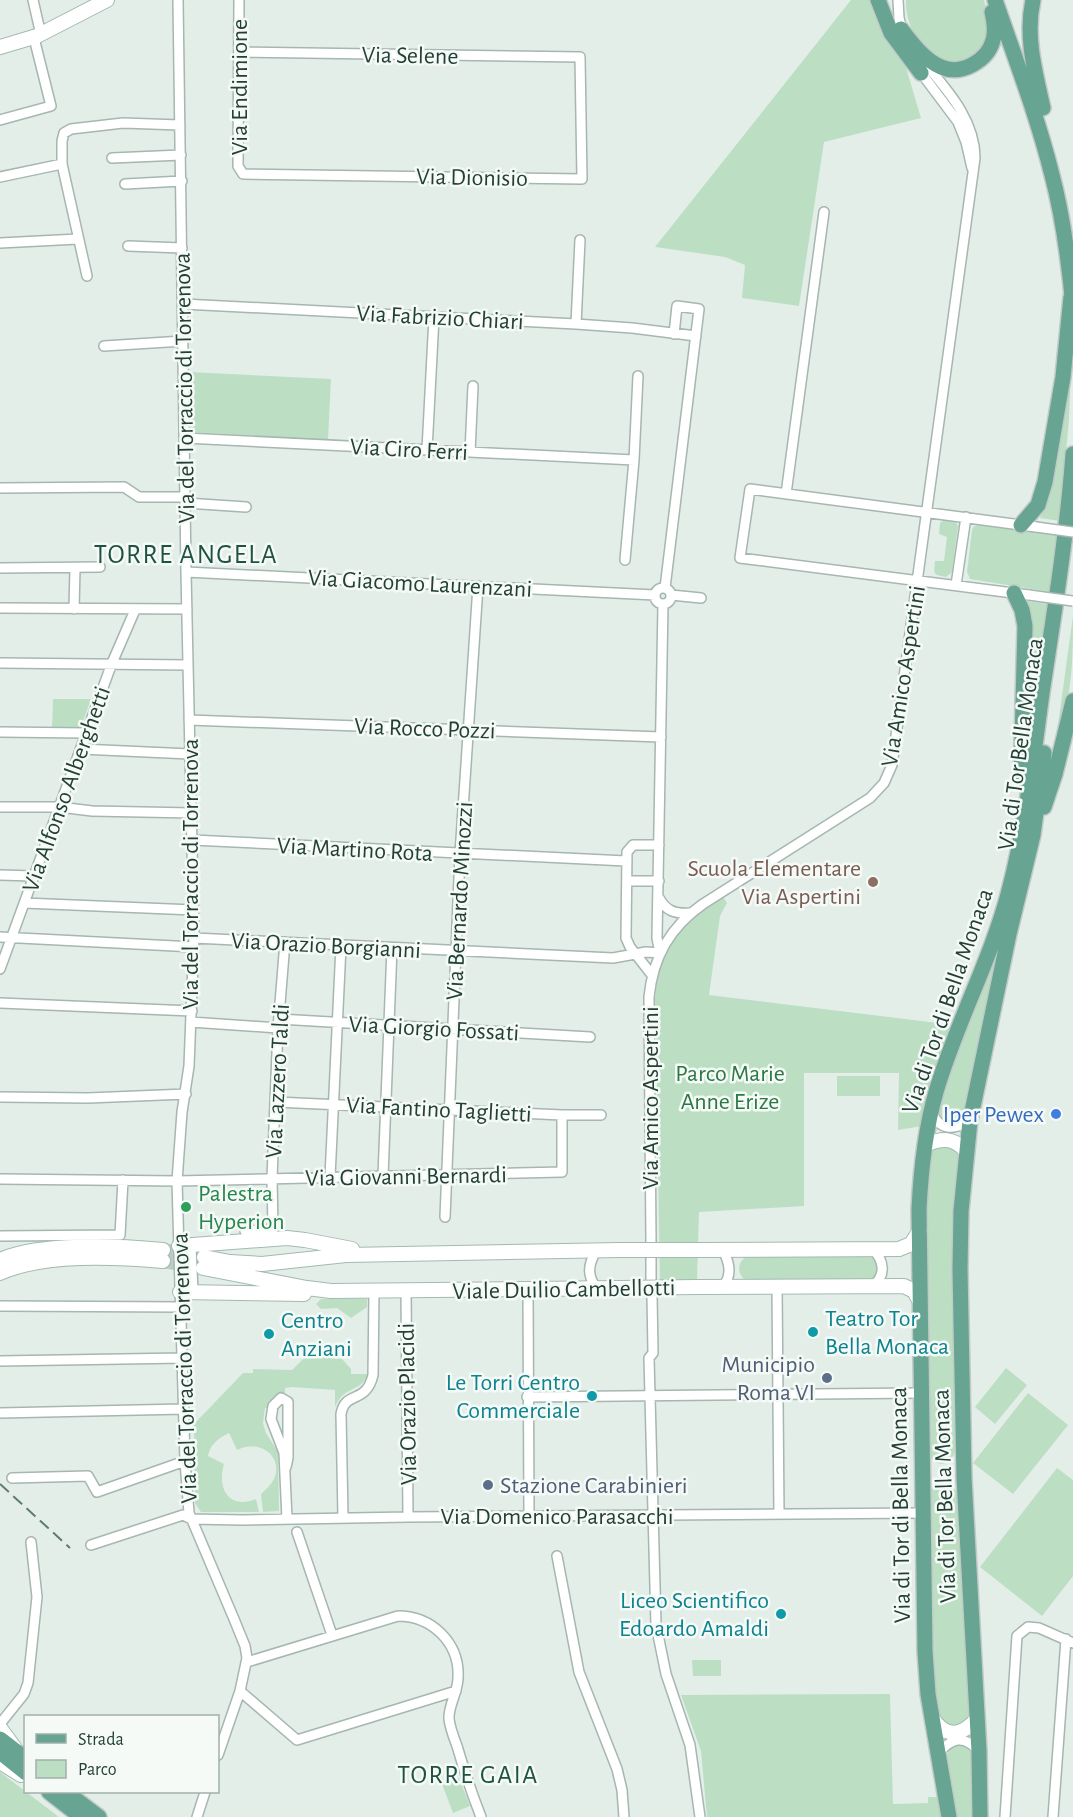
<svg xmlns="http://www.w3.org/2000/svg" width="1073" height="1817" font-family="'Alegreya Sans',sans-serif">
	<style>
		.green { fill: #bcdfc4 }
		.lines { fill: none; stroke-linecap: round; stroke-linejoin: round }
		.secondary-tunnel { stroke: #bdcbc5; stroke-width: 14; stroke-dasharray: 14 7; stroke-linecap: butt }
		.street-casing { stroke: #a6b6b0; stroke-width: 12 }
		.secondary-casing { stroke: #a2bab0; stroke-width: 16 }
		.primary-casing { stroke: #c1cac7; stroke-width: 18 }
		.street { stroke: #fff; stroke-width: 9 }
		.secondary { stroke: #fff; stroke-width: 14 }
		.primary { stroke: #67a492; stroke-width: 15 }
		.rail { stroke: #5d7b72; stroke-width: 2; stroke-dasharray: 12 6; stroke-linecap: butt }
		.street-bridge-casing { stroke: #a6b6b0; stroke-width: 12; stroke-linecap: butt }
		.secondary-bridge-casing { stroke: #a2bab0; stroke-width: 16; stroke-linecap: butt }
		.street-bridge { stroke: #fff; stroke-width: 9 }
		.secondary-bridge { stroke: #fff; stroke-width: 14 }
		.education-dot { fill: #8d6e63; stroke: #f5faf7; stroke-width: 2 }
		.shop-dot { fill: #3f7fe0; stroke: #f5faf7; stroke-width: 2 }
		.leisure-dot { fill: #2e9e5b; stroke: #f5faf7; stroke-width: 2 }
		.culture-dot { fill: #0f9aa8; stroke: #f5faf7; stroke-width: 2 }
		.service-dot { fill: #5c6f8a; stroke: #f5faf7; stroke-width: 2 }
		.labels { text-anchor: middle; stroke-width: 5; stroke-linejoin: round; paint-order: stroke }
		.street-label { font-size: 24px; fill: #234037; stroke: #f5faf7 }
		.education-label { font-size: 24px; fill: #785e54; stroke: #f5faf7; text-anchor: end }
		.park-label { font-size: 24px; fill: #2b7845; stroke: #f5faf7 }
		.shop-label { font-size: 24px; fill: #366cbe; stroke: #f5faf7; text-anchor: end }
		.leisure-label { font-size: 24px; fill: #27864d; stroke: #f5faf7; text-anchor: start }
		.culture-label { font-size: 24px; fill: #0d838f; stroke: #f5faf7; text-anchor: start }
		.service-label { font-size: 24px; fill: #4e5e75; stroke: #f5faf7; text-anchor: end }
		.neighbourhood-label { font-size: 26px; letter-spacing: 1.5px; fill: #1e5343; stroke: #f5faf7 }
		.quarter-label { font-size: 27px; letter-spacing: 1.5px; fill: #1e5343; stroke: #f5faf7 }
	</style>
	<rect width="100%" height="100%" fill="#e4eee9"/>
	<!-- green -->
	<path class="green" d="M851,0H873L875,15L904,61L921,118L824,142L799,306L742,298L745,265L725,257L655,247Z
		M906,0H984L989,20L986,44C981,49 974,58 968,61C965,62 962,61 959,62C928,66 904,28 906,0Z
		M1071,370L1069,419L1060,521L1040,518L1048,500L1065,390Z
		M190,372L331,379L328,440L190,432Z
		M944,520L955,521L958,526L952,572L946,577L937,575L934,572L935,561H944L947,537L939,534L940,523Z
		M981,524L1058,533L1051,592L970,579L967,572L972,530L974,526Z
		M1026,601L1049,604L1030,727Z
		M1073,616C1073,654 1073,699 1057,732Z
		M53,699H91L81,727L52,729Z
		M723,897L727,903L720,916L709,995L954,1025L924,1100L922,1126L898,1130L899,1073H804V1206L699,1212L697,1281H660L655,998C657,984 658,970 663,956C670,934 704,909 723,897Z
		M991,963L997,964L964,1114L957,1121L947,1122L939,1114V1107L960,1041Z
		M837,1076H880V1096H837Z
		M944,1144L956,1150L959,1157L954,1238L955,1452C950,1466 936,1468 929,1455L926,1216L930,1154L934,1148Z
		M748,1255H870L878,1263V1273L872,1280L746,1281C736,1273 737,1262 748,1255Z
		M321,1299H367V1307L351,1318L337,1308L321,1309L316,1304Z
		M310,1356L342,1359L351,1369V1374H368C362,1392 344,1385 335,1407V1390L292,1387L285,1388V1393L277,1396L270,1408H265L263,1423L266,1433L278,1452L279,1511L263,1512L261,1494C266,1489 271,1485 274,1479C284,1455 258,1439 237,1450L229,1433C219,1438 210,1444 208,1456L224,1464C217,1488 228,1510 256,1499L259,1512H201L195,1503L194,1424L243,1373H253V1369L292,1370L304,1358Z
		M1006,1368L1027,1385L995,1424L975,1407Z
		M1028,1393L1068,1425L1013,1494L973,1463Z
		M1057,1468L1073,1480V1576L1042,1616L980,1567Z
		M942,1482L951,1484L958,1494L970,1711C968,1723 961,1726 950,1727L938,1717L930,1650L929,1490L935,1484Z
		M692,1660H721V1676H693Z
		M890,1694L893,1804L928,1803V1797H940L941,1817H707L701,1751L681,1695Z
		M958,1744L967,1747L972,1752L974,1817H955L946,1757L951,1747Z
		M0,1772L59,1817H0Z
		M459,1778L470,1806L453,1813L442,1784Z"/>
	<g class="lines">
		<!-- secondary-tunnel -->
		<path class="secondary-tunnel" d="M163,1250L204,1257
			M163,1261L203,1268"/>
		<!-- street casing -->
		<g class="street-casing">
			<path id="street" d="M33,0L41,35
				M178,0L186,572L194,938L189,1066L182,1112L177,1181L185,1461L189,1513L234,1619L245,1646L247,1658L240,1691L218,1755
				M239,0L238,166L243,174L582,179L580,57L239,52
				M898,0L899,18L903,33
				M919,70L958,122L966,142L972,168
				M0,120L51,106L34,38
				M112,158L181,155
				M0,177L62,164
				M125,184L182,181
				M0,243L78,239
				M128,246L182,248
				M87,276L62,164V141L64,133L71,129L123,123L180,125
				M183,304L576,324L632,328L696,336
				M576,324L580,240
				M104,346L183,341
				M185,438L634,460
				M427,450L434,317
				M470,452L473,386
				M0,488L124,487L139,497H186
				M786,494L824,212
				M186,503L246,507
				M625,560L634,460L638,376
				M0,568L100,567
				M186,572L655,595
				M956,585L966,517
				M665,588L699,309L677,306L674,334
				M655 596a8 8 0 1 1 16 0a8 8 0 1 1-16 0Z
				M671,595L701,598
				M1029,595L740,558L750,489L1036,527
				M0,608L187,609
				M74,609L75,568
				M0,663L188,665
				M189,720L661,737
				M0,732L86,733
				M81,749L190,754
				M0,807H59L92,811L192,813
				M192,840L626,861
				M0,875L33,876
				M627,881H659
				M659,898C666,911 675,914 690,913
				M24,903L194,910
				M0,937L194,947
				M194,938L613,958L646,952L660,953L657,938L663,604
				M0,969L112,663L135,610
				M652,975L630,947L626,938L627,852L633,845H659
				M0,1003L192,1011
				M279,1019L590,1037
				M191,1022L278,1028
				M0,1097L88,1098L186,1094
				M276,1102L562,1115H601
				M932,1112C939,1131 954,1130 970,1121
				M383,1176L392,948
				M330,1177L341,946
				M0,1179L177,1181L562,1172V1115
				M445,1217L460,854L478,586
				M245,1231L273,1229L272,1178L278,1028L285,942
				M0,1236L120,1235L123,1180
				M651,1242L649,997C653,957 670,927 703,904L870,798L884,783L892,765L975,158C975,119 946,89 923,61
				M191,1245L193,1292
				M596,1251C588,1265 587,1275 596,1288
				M651,1256V1281
				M872,1286C887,1276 884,1260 872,1248
				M723,1287C732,1275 730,1264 723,1250
				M777,1287L779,1514
				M528,1290L529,1516
				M406,1291L408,1517
				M652,1295L653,1353L649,1358L650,1396L656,1625L666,1674L690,1745L700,1817
				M0,1306L181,1307
				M0,1361L183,1358
				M527,1397L921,1393
				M0,1413L184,1409
				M286,1467L288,1458V1402L281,1398L273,1406L271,1419L284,1453L287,1519
				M12,1478L88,1476L97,1492L185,1461
				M343,1518L341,1414C345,1390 366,1405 373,1375L374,1291
				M297,1532L332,1635
				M91,1545L183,1515L191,1519L242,1520L408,1517L923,1513
				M557,1556L579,1672L617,1769L622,1790L624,1817
				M247,1662L398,1616C432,1616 460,1643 458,1678C458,1692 448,1706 449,1719C450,1728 454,1738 457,1746C464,1770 472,1794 481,1817
				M240,1691L297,1740L456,1691
				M0,1724L24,1694L28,1683L37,1597L31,1542
				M938,1754C951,1738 963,1734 979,1751
				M197,1817L205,1792
				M1005,1817L1017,1636L1028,1627L1039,1628L1073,1643
				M1053,1817L1066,1639"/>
		</g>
		<!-- secondary casing -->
		<g class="secondary-casing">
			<path id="secondary" d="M0,47L37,36L107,0
				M925,1145C942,1138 953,1137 966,1151
				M179,1246L287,1238L305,1240L352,1249
				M696,1250L899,1249L911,1244L920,1230
				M204,1257L230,1262L262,1264L346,1255L620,1250
				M0,1260C40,1242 119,1246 163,1250
				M203,1268L307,1288L331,1291L620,1288
				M0,1273C44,1253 116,1257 163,1261
				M697,1287L904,1286L914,1291L920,1302
				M180,1292L304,1294
				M932,1718C947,1739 961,1736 977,1719
				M0,1728L14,1747
				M0,1762L21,1775"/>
		</g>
		<!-- primary casing -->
		<g class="primary-casing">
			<path id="primary" d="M878,0L891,33L921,73
				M995,0C1015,58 1037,115 1052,175C1063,217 1069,262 1073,306
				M1033,0C1025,36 1035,72 1043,108
				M901,29C912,43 924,60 941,67C962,76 988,60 993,40C996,31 994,21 992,12
				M1021,525L1038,505L1045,482L1063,377L1071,297
				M1014,593L1022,610L1025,626L1021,780
				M1044,807L1055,774L1073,701
				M0,1739L26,1759
				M0,1752L26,1773
				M49,1792L81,1817
				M66,1792L99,1817
				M949,1817L928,1694L925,1651L919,1209C921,1169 925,1130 936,1092C956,1023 991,960 1009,891C1026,826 1033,759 1042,693C1054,614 1067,534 1073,454
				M980,1817L979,1751L964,1478L960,1269L961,1211L970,1121L1009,934L1033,835L1044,753"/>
		</g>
		<!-- street -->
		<use href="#street" class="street"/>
		<!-- secondary -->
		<use href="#secondary" class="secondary"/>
		<!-- primary -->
		<use href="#primary" class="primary"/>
		<!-- rail -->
		<path class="rail" d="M0,1484L70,1548"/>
		<!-- street-bridge casing -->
		<g class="street-bridge-casing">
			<path id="street-bridge" d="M1036,527L1073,532
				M1029,595L1073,601"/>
		</g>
		<!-- secondary-bridge casing -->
		<g class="secondary-bridge-casing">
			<path id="secondary-bridge" d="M620,1250H696
				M620,1288L697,1287"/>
		</g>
		<!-- street-bridge -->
		<use href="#street-bridge" class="street-bridge"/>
		<!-- secondary-bridge -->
		<use href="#secondary-bridge" class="secondary-bridge"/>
	</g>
	<!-- markers -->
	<circle class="education-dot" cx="873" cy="882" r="6"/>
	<circle class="shop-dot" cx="1056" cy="1114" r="6"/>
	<circle class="leisure-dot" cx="186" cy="1207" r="6"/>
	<g class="culture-dot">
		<circle cx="813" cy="1332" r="6"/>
		<circle cx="269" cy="1334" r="6"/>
		<circle cx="592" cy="1396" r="6"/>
		<circle cx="781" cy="1614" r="6"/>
	</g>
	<g class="service-dot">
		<circle cx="827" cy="1378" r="6"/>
		<circle cx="488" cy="1485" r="6"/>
	</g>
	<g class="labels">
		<!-- street labels -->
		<g class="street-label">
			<text transform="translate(410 55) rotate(1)" y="8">Via Selene</text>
			<text transform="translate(239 87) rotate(-90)" y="8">Via Endimione</text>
			<text transform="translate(472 177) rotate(1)" y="8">Via Dionisio</text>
			<text transform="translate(440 317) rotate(3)" y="8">Via Fabrizio Chiari</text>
			<text transform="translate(184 388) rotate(-91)" y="8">Via del Torraccio di Torrenova</text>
			<text transform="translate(409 449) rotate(3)" y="8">Via Ciro Ferri</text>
			<text transform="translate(420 583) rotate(3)" y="8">Via Giacomo Laurenzani</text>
			<text transform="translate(903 676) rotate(-81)" y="8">Via Amico Aspertini</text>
			<text transform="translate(425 728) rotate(2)" y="8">Via Rocco Pozzi</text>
			<text transform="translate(1020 744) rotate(-82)" y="8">Via di Tor Bella Monaca</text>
			<text transform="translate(66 789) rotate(-70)" y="8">Via Alfonso Alberghetti</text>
			<text transform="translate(355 849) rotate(3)" y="8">Via Martino Rota</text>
			<text transform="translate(190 874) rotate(-90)" y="8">Via del Torraccio di Torrenova</text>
			<text transform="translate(459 901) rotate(-87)" y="8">Via Bernardo Minozzi</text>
			<text transform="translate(326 945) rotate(3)" y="8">Via Orazio Borgianni</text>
			<text transform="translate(947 1001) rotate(-71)" y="8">Via di Tor di Bella Monaca</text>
			<text transform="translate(434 1028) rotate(3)" y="8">Via Giorgio Fossati</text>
			<text transform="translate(277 1081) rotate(-87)" y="8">Via Lazzero Taldi</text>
			<text transform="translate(650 1098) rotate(-90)" y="8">Via Amico Aspertini</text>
			<text transform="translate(439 1109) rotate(3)" y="8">Via Fantino Taglietti</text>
			<text transform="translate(406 1176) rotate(-1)" y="8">Via Giovanni Bernardi</text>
			<text transform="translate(564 1289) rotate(-1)" y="8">Viale Duilio Cambellotti</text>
			<text transform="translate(184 1368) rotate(-92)" y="8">Via del Torraccio di Torrenova</text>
			<text transform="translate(407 1404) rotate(-91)" y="8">Via Orazio Placidi</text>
			<text transform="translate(944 1496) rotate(-92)" y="8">Via di Tor Bella Monaca</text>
			<text transform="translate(900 1505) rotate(-91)" y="8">Via di Tor di Bella Monaca</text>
			<text x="557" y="1524">Via Domenico Parasacchi</text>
		</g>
		<!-- education labels -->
		<g class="education-label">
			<text x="861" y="876">Scuola Elementare<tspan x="861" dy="28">Via Aspertini</tspan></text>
		</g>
		<!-- park labels -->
		<g class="park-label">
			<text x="730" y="1081">Parco Marie<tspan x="730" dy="28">Anne Erize</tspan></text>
		</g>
		<!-- shop labels -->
		<g class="shop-label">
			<text x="1044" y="1122">Iper Pewex</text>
		</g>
		<!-- leisure labels -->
		<g class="leisure-label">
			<text x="198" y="1201">Palestra<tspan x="198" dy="28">Hyperion</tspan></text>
		</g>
		<!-- culture labels -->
		<g class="culture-label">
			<text x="825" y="1326">Teatro Tor<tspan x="825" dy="28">Bella Monaca</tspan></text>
			<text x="281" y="1328">Centro<tspan x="281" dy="28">Anziani</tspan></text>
			<text x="580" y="1390" text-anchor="end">Le Torri Centro<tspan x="580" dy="28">Commerciale</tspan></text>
			<text x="769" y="1608" text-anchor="end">Liceo Scientifico<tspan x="769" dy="28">Edoardo Amaldi</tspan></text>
		</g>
		<!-- service labels -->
		<g class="service-label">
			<text x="815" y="1372">Municipio<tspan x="815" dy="28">Roma VI</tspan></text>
			<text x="500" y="1493" text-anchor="start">Stazione Carabinieri</text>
		</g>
		<!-- neighbourhood labels -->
		<g class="neighbourhood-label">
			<text x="468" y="1783">TORRE GAIA</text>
		</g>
		<!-- quarter labels -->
		<g class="quarter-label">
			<text x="186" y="563">TORRE ANGELA</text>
		</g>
	</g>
	<!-- legend -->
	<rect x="24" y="1715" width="195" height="78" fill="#f5faf7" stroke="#a1b0aa" stroke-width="1.5"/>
	<rect x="36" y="1734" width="30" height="9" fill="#67a492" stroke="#a1b0aa" stroke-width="1.5"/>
	<text x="78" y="1745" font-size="18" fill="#234037">Strada</text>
	<rect x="36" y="1760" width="30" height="18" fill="#bcdfc4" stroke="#a1b0aa" stroke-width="1.5"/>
	<text x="78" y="1775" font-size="18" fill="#234037">Parco</text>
</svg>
